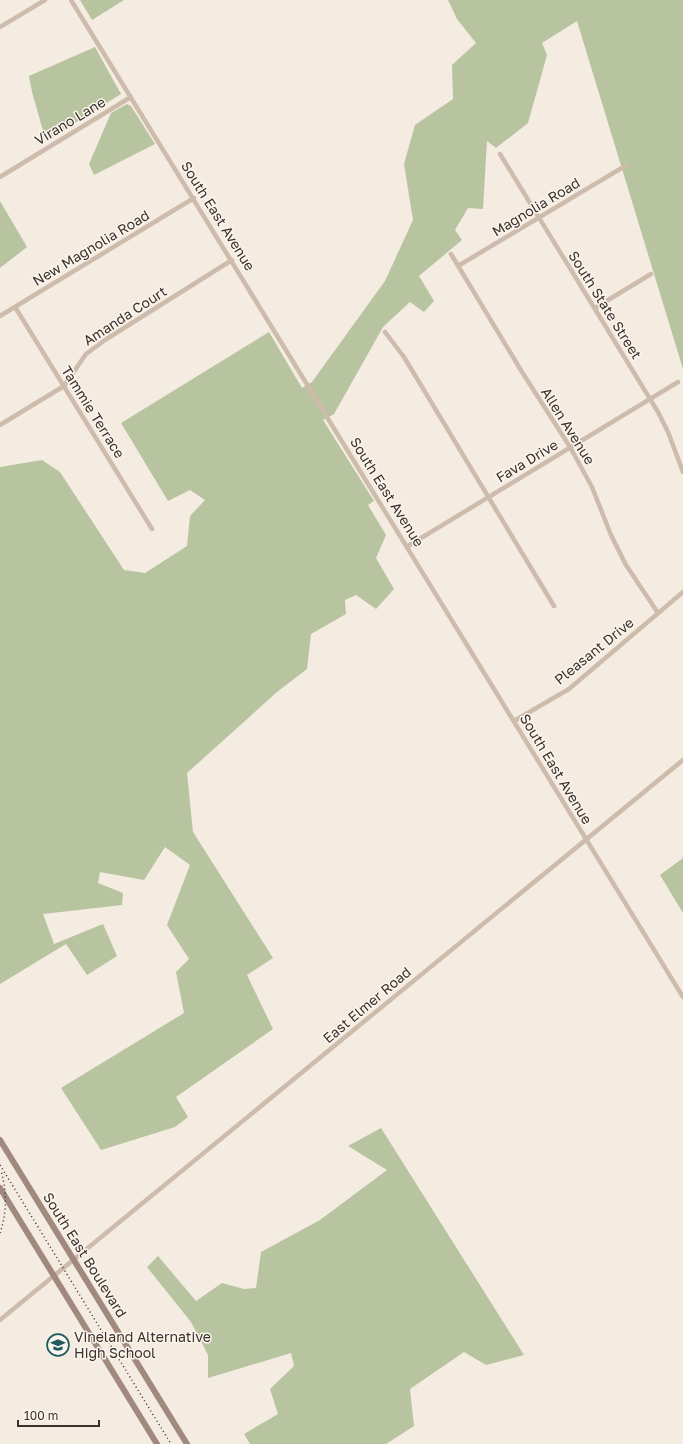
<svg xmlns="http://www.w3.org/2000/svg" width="683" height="1444" font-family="'Golos Text',sans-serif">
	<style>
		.green { fill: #b8c4a0 }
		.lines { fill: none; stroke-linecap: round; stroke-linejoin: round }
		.street { stroke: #cdbbac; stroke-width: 4.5 }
		.secondary { stroke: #a18a7d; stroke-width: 6 }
		.rail { stroke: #3b302b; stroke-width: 1.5; stroke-dasharray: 1 3; stroke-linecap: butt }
		.labels { text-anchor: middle; stroke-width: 3; stroke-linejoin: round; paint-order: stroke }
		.street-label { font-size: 14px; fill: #3b302b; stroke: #fbf5ee }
		.poi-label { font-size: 14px; fill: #3b302b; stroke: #fbf5ee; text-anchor: start }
	</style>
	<rect width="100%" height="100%" fill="#f4ebe1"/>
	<!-- green -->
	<path class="green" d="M80,0H124L92,20Z
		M448,0H683V369L577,21L542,43L547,55L528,123L496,148L487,141L483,209L468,208L455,230L462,240L419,276L434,301L424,312L410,302L383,327L334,414L323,420L374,501L368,505L386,535L376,558L394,589L376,609L356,595L345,600L346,614L311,634L307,669L277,692L187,773L193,832L273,958L247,975L273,1029L176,1097L188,1117L175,1127L101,1150L61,1088L184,1013L176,972L189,959L167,925L190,865L165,847L144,880L100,872L98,883L123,893L122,905L43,914L54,944L103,924L117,956L87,975L66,944L0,984V467L42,460L60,472L124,570L145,573L187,546L190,516L205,500L190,490L168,501L121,423L269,332L302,388L312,382L385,281L413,220L404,164L415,125L453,99L452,65L476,43L457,19Z
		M95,47L121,94L46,141L32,92L29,76Z
		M127,104L131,106L155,144L94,175L89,164L111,113Z
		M0,201L27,247L0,268Z
		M683,858V913L660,875Z
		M381,1128L524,1355L486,1365L464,1352L410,1389L414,1426L386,1444H250L244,1434L278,1414L270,1389L294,1366L291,1353L208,1378V1355L191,1322L147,1267L158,1256L196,1301L222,1283L244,1289L256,1288L261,1252L320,1220L387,1170L348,1146Z"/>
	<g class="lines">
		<!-- street -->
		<path class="street" d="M71,0L683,997
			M0,27L45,0
			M500,154L658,412L668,432L683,472
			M0,177L131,97
			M451,254L522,372L570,447L592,487L611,535L626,565L658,613
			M458,266L625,166
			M15,307L152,529
			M595,308L651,274
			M0,316L194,198
			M385,332L404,357L554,606
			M0,425L64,386L86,354L105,340L232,260
			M408,546L678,382
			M514,721L569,689L683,592
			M0,1320L683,760"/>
		<!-- secondary -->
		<path class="secondary" d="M0,1140L187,1444
			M0,1188L157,1444"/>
		<!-- rail -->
		<path class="rail" d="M0,1165L171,1444
			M0,1233C7,1213 7,1191 1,1171"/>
	</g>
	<!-- icons -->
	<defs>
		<g id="school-ring" transform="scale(1.15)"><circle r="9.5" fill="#fbf5ee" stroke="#1f5a5e" stroke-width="1.5"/><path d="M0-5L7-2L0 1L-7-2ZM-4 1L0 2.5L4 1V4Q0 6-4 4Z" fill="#1f5a5e"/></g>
	</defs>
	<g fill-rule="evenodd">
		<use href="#school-ring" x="58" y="1345"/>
	</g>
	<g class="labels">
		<!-- street labels -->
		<g class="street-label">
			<text transform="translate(70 121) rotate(-31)" y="5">Virano Lane</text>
			<text transform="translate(536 207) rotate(-31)" y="5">Magnolia Road</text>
			<text transform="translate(218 216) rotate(58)" y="5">South East Avenue</text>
			<text transform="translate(91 248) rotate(-31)" y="5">New Magnolia Road</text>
			<text transform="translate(605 305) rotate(58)" y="5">South State Street</text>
			<text transform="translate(125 316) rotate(-33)" y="5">Amanda Court</text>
			<text transform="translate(93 412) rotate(58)" y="5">Tammie Terrace</text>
			<text transform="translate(568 426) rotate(58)" y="5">Allen Avenue</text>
			<text transform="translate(527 461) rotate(-31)" y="5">Fava Drive</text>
			<text transform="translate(387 492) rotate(58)" y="5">South East Avenue</text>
			<text transform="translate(594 651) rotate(-39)" y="5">Pleasant Drive</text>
			<text transform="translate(556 769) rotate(59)" y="5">South East Avenue</text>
			<text transform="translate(367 1005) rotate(-40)" y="5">East Elmer Road</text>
			<text transform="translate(85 1255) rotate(58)" y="5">South East Boulevard</text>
		</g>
		<!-- poi labels -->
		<g class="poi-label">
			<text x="74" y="1342">Vineland Alternative<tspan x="74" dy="16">High School</tspan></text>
		</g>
	</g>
	<!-- scale -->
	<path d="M18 1420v6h81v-6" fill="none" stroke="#3b302b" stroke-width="2"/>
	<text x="24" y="1420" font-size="12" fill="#3b302b" stroke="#fbf5ee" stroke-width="3" paint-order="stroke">100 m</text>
</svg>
